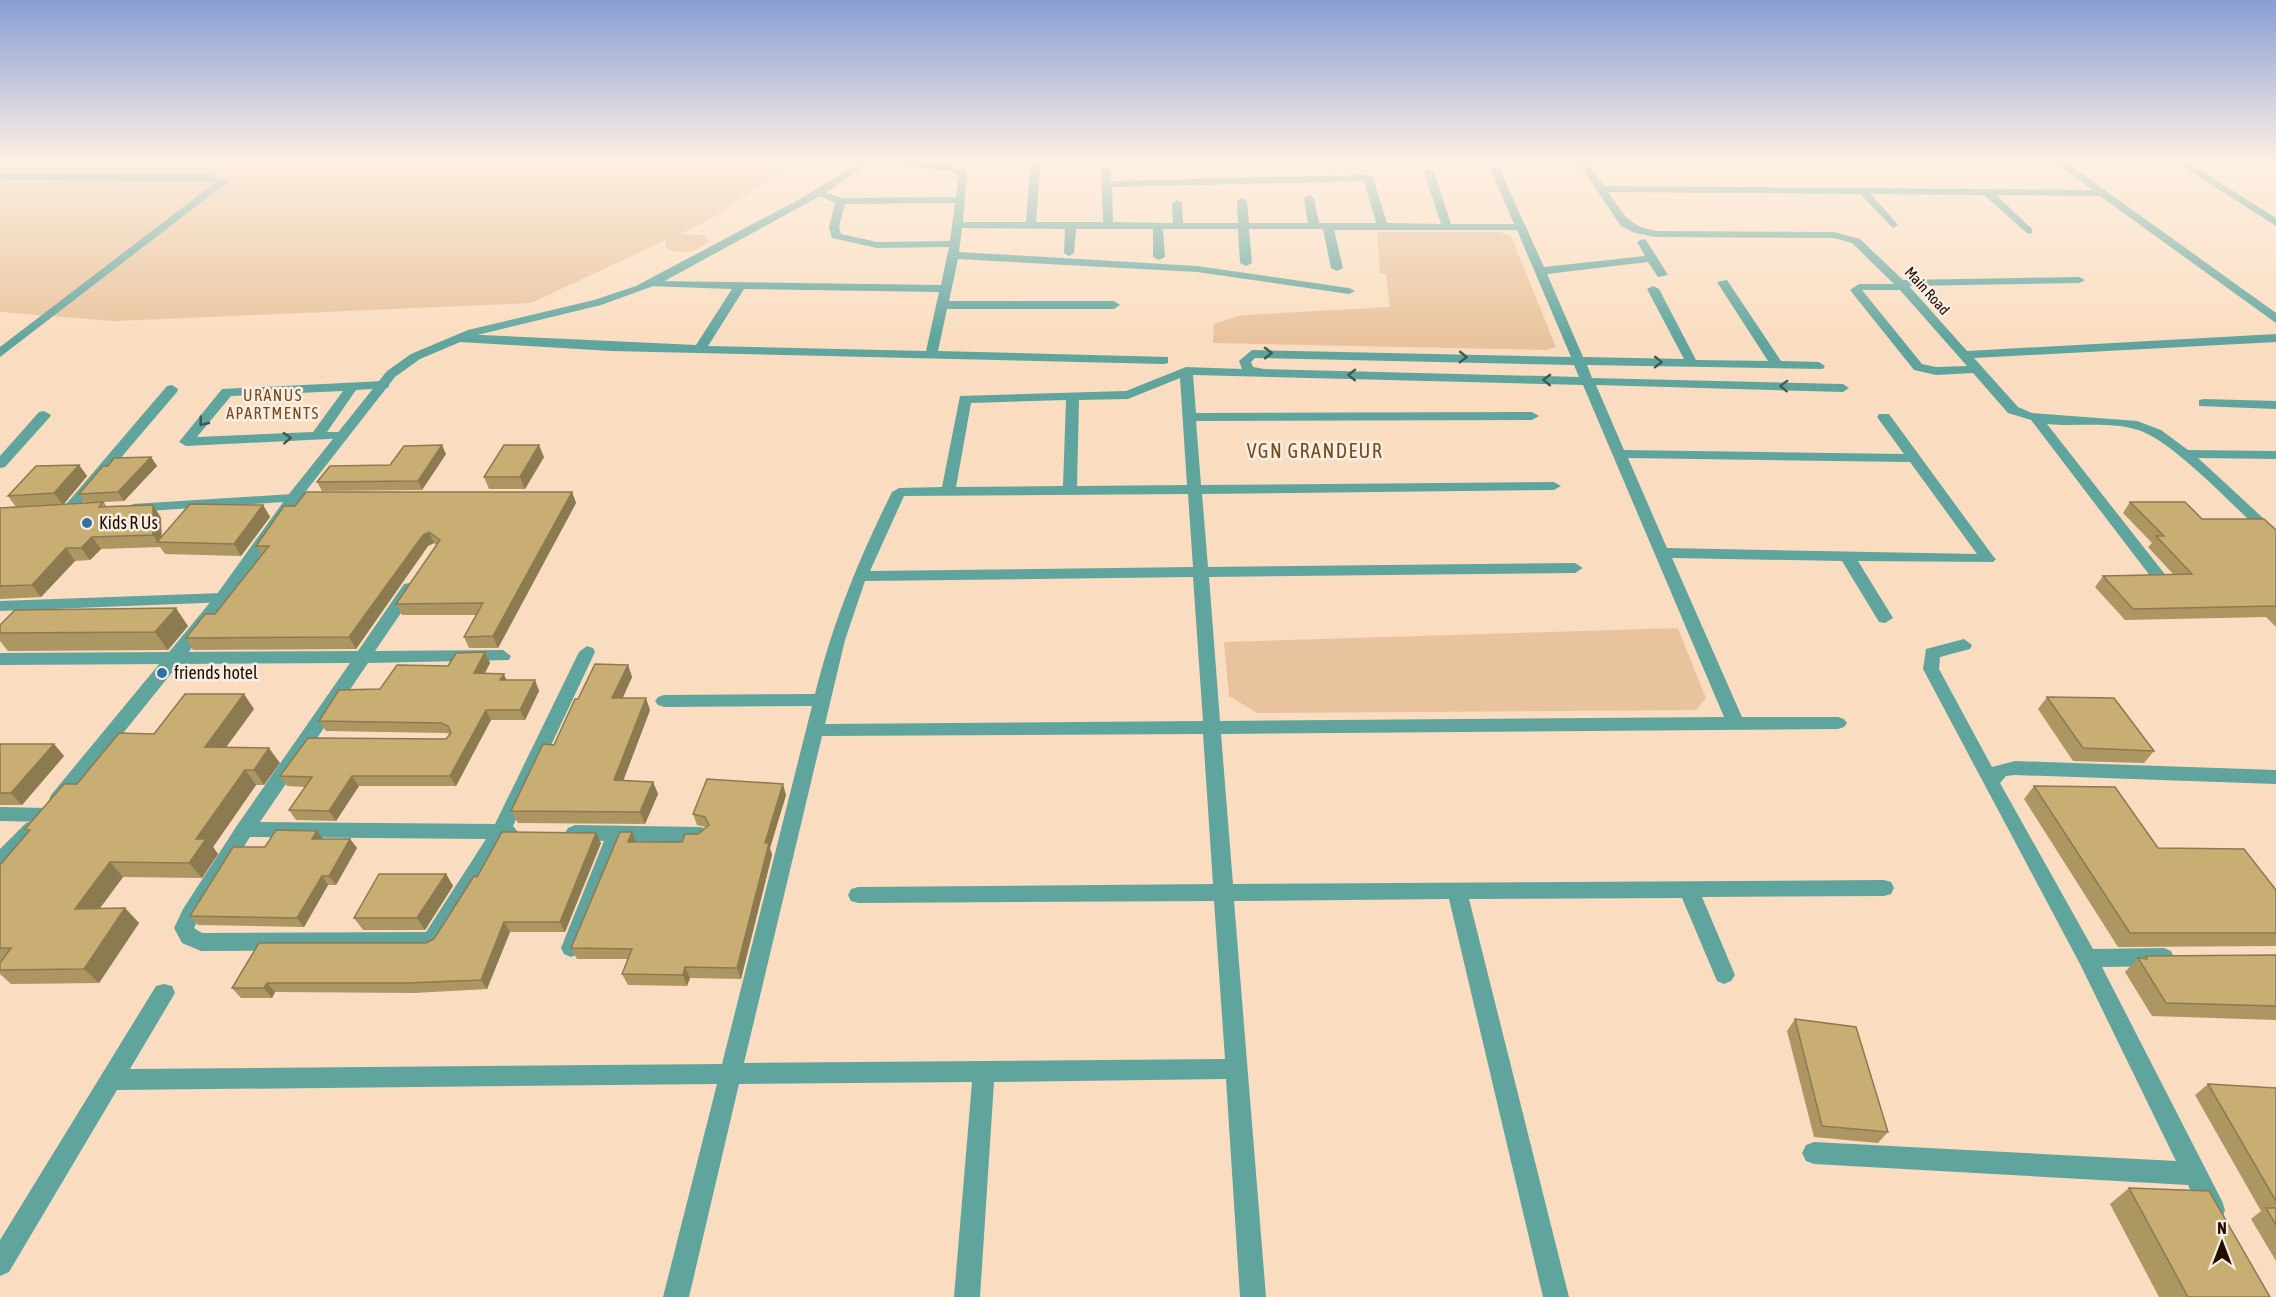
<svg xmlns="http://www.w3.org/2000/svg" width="2276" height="1297" font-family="'Asap Condensed',sans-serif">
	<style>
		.green { fill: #e9c39d }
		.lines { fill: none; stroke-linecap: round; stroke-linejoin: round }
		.minor { fill: #5fa59e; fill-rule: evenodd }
		.tertiary { fill: #5fa59e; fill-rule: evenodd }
		.wall { fill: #ac9662 }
		.shaded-wall { fill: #8c7a50 }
		.building { fill: #c8ae72; stroke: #8c7a50; stroke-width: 1.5 }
		.oneway { stroke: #3f5a4f }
		.poi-dot { fill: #2f6fa6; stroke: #f8eee4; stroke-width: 2 }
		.labels { text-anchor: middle; stroke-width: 5; stroke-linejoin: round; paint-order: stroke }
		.far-street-label { font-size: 15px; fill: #1f0e00; stroke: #f8eee4 }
		.far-neighbourhood-label { font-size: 16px; letter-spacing: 1.5px; fill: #744b1a; stroke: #f8eee4 }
		.poi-label { font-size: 18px; fill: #1f0e00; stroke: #f8eee4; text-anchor: start }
		.neighbourhood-label { font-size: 20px; letter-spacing: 1.5px; fill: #744b1a; stroke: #f8eee4 }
	</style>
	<rect width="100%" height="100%" fill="#faddc0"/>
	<!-- green -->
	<path class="green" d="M0,160H798L713,218L680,234L704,235L709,240C700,253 677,256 665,247L666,240L531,303L115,321L0,312Z
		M1377,232H1500L1511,236L1556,347L1547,350L1213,343L1214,324L1242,315L1390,307L1386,274L1380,273Z
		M1678,628L1706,698L1696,710L1257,713L1229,696L1224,642Z"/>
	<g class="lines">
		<!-- minor -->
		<path class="minor" d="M864,160L950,164L967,172L963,222H1026L1030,166L1035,163L1040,166L1036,222H1103L1101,168L1106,165L1111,168V181L1368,175L1373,178L1387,223L1441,224L1424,172L1429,169L1434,172L1451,224H1514L1491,170L1499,168L1544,267L1645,256L1637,242L1642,239L1646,240L1668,275L1658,277L1648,262L1547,274L1583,357L1684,359L1647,289L1653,286L1659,289L1696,360L1768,361L1717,282L1727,280L1781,361L1819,362L1825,366L1823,369L1587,365L1592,378L1843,384L1849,388L1843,392L1596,385L1624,450L1904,454L1877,417L1879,414H1889L1993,556L1996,559L1993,562L1858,561L1893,618L1885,623L1879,622L1842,561L1672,558L1742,717H1838L1844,719L1847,723L1844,727L1838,729L1221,734L1233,884L1884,880L1891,882L1894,888L1891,894L1884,896L1702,897L1735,975L1731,981L1724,984L1717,981L1682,898L1469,899L1569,1297H1543L1449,899L1234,901L1266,1297H1240L1226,1079L994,1082L980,1297H954L972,1082L739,1084L689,1297H663L717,1084L117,1090L9,1272L0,1276V1240L156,986L164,984L172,986L175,993L130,1069L722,1064L812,706L664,707L658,705L655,701L658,697L664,695L815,694C834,619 858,561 892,492L899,488L942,487L960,396L1126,391L1186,367L1242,369L1239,361L1252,350L1571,357L1517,230H1334L1343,268L1337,271L1331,268L1323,229H1249L1252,263L1246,266L1240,263L1238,229H1163L1165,257L1159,260L1153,257V229H1076L1074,253L1069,256L1064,253L1065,229L962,228L959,252L1197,266L1349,288L1355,291L1349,294L1197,272L958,259L949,301H1114L1120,305L1114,309H947L938,351L1168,357V363L1164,364L611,351L460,342L454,338L460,334L696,345L732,289L648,286V282L652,281L941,285L949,247L877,248L832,238L829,227L835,203L813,193L818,190L842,198L956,197L959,175L948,170L869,163ZM1364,181L1376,223H1319L1314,198L1309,195L1304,198L1308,223H1249L1247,201L1242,198L1237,201L1238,223H1183L1182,203L1177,200L1172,203L1173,223L1113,222L1112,187ZM955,203L950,241L877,242L841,234L839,227L845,204ZM744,289L939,292L926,351L708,346ZM1255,358L1574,365L1579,377L1264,369L1253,367L1251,362ZM1193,375L1583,385L1724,717L1220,721L1209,577L1575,573L1583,568L1575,563L1208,567L1202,494L1554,490L1561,486L1554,482L1201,485L1196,421L1532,420L1539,416L1532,412L1196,413ZM1180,378L1187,485L1077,486L1079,400L1128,399ZM1066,400L1063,486L956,487L971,403ZM1628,458L1910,462L1977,554L1667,548ZM1188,494L1193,567L870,571L904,496ZM1193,577L1203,721L825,724L845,640L865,581ZM1203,734L1213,884L858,887L851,889L848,895L851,901L858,903L1214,901L1225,1059L744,1063L822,736Z
			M1576,160H1586L1604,186L2092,190L2052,160H2063L2276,313V323L2100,196L1996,195L2032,229V233L2028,234L1984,195L1871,194L1898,225L1893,228L1860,194L1608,192C1624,214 1628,226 1656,231L1834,232L1860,239L1903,280L2079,277L2085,280L2079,283L1909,286L1967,351L2276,334V342L1974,358L2018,407L2032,413L2137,421L2161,430L2188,450L2276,451V459L2198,458L2276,530V543L2271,541C2240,513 2174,441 2138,430C2110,421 2077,427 2047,424L2167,577L2159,582L2154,581L2031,420L2008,413L1973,373L1936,375L1914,370L1850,290L1859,284H1894L1852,243L1834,238L1656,237L1635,233L1621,226ZM1862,290H1900L1967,366L1936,367L1922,364Z
			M2173,160H2184L2276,218V226Z
			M0,174H210L229,181L0,357V347L216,182L0,180Z
			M383,381L389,385L388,388L356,390L327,432H348V438L186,446L179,442L222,389ZM343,391L313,432L197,437L231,396Z
			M172,385L178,389L177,392L72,515H62L60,512L62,509L167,386Z
			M2204,399L2276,401V409L2199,406V400Z
			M44,411L51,415L49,418L5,467L0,468V456L39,412Z
			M308,493L313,494L315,497L313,500L133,512L126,508L133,504Z
			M410,583L418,588L375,651L503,650L511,656L509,660L368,663L260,822L495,824L579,652L587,646L593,648L595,652L513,826L518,832L515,837L506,839L439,947L432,950L201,951L182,943L174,928L183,909L238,824L350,663L0,665V653L358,651L404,584ZM250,837L486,839L426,932L202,933L194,928L198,920Z
			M223,593L229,594L231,598L229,602L0,611V601Z
			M1964,639L1972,645L1970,649L1940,657L1939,669L1992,767L2015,761L2276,770V784L2015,775L2006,776L2000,783L2093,949L2164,948L2171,951L2174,957L2171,963L2164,966L2102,967L2222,1201L2225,1210L2222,1219L2213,1222L2204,1219L2188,1185L1814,1164L1806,1161L1802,1153L1806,1145L1814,1142L2176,1161L2080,964L1923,669L1926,649Z
			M0,807L46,808L53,810L55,815L53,820L46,822L0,821Z
			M575,825L701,827L708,830L711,835L708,840L701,843L623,841L581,948L578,954L571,957L564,954L561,948L604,841L568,838L565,833L568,828Z"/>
		<!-- tertiary -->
		<path class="tertiary" d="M863,160H874L824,194L659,284L601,305L477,335L420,359L395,377L299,500L229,602L65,805L58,807L51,805L49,800L51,795L217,594L289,494L387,371L411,354L468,330L594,300L636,286L800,199Z
			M33,821L40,823L43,828L40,833L7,868L0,870V849L26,823Z"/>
	</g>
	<!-- wall -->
	<path class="wall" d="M446,454L422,490L322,491L317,482L390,465Z
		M151,457L157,466L124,501L104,502L106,506L153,505L161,518V537L263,505L270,517L241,556L165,554L160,547L101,549L90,560L75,561L41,597L0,599V508L16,507L8,496L79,465L87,476L63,505L85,503L79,494L108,466Z
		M544,457L525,489H489L484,477Z
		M572,492L576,503L498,648H469L464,637L476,615H402L396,604L436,545L434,543L428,546L356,649L193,650L186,638L215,614L262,555L256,546L295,506Z
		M2130,502L2202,519L2276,530V627L2266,617L2125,620L2095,587L2103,576L2174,575L2148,547L2152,543L2123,513Z
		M0,625L188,626L168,650L8,651L0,641Z
		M485,652L490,663L485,673L507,680H535L539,691L525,720H491L456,786H359L336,821L296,820L289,810L305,787L287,786L280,776L446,739L450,734L446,733L326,731L319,721L380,689L448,666Z
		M628,665L632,677L622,698L650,710L623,781L653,782L658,794L645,824L518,823L511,811L554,745L578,699Z
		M2047,697L2154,751L2144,763L2073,761L2038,709Z
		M254,709L226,747L280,763L264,785H256L213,847L218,854L202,878L123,877L100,908H125L139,923L99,983L11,984L0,974V865L28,832L25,829L77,784L154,734Z
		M0,744H54L64,756L22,805H0Z
		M2034,786L2158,848L2276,890V946L2118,947L2024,799Z
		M786,795L770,848L772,855L741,979L690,978L687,986L628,985L622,974L628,959H577L571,948L636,842H682L698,834L706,827L697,825L693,814Z
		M323,839H350L357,848L336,885H328L304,927L198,925L190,916L265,847Z
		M601,843L565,932H510L487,989L414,993L275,992L272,998H241L232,988L426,943L434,939L477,877Z
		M446,874L453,886L425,930H363L354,918Z
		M2276,955V1020L2152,1016L2125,972L2138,958H2143L2146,956Z
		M1795,1019L1888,1132L1878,1143L1814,1137L1787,1031Z
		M2208,1084L2276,1088V1261L2251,1219L2261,1211L2195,1095Z
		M2129,1188L2270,1297H2159L2110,1204Z"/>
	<!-- shaded-wall -->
	<path class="shaded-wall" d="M442,445L446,454L422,490L418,481Z
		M539,445L544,457L525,489L520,477Z
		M151,457L157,466L124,501L118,492Z
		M79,465L87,476L63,505L54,493Z
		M572,492L576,503L498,648L493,636Z
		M153,505L161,518L162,543L158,542L153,535Z
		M263,505L270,517L241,556L234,544Z
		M429,532L434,543L428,546L356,649L349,637L423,535Z
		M92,537L101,549L90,560L81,548Z
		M66,548L75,561L41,597L32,585Z
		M176,608L188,626L168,650L155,632Z
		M485,652L490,663L479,683L474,673Z
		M628,665L632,677L617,711L612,698Z
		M504,674L508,684L500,680Z
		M535,680L539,691L525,720L520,710Z
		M244,694L254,709L216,761L205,747Z
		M646,698L650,710L619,792L614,780Z
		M486,710L491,720L456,786L450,776Z
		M54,744L64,756L22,805L11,793Z
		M269,748L280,763L264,785L254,770Z
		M245,770L256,785L213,847L218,854L202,878L189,863L196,839Z
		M352,776L359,786L336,821L329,811Z
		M653,782L658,794L645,824L640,812Z
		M783,784L786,795L770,848L772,855L741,979L737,968L765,843Z
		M317,831L324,840L312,839Z
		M632,832L637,844L628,842Z
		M596,833L601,843L565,932L560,922Z
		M350,839L357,848L336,885L329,876Z
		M110,862L123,877L89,923L75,909Z
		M446,874L453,886L425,930L417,918Z
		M322,876L328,885L304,927L297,918Z
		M125,908L139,923L99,983L84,969Z
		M504,922L510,932L487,989L481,980Z
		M685,967L690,978L687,986L683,975Z
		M267,983L275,992L272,998L264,988Z"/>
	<!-- building -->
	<path class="building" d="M442,445L418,481L317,482L330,466L390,465L404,446Z
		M504,445H539L520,477H484Z
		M151,457L118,492L79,494L103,466H108L114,458Z
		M79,465L54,493L8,496L36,466Z
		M306,492H572L493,636L464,637L483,603L396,604L440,540L429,532L423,535L349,637L186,638L205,614H215L269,546H256L284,506H295Z
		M103,502L99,507L153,505V535L92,537L81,548H66L32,585L0,586V508Z
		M2130,502H2185L2202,519H2264L2276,530V607L2275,606L2133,609L2103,576L2192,574L2156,536H2164Z
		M190,504L263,505L234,544L157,542Z
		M176,608L155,632L0,633V625L15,610Z
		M485,652L474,673L504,674L500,680H535L520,710H486L450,776H352L329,811L289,810L312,777L280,776L308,738L446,739L451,733L448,726L441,723L319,721L339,690L380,689L397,665L448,666L456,653Z
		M595,664L628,665L612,698H646L614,780L653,782L640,812L511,811L543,744L554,745L575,699H578Z
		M185,694H244L205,747L269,748L254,770H245L196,839H206L189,863L110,862L75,909L125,908L84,969L0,970V963L11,948H0V865L30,830L25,829L64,784H77L119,733L154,734Z
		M2047,697L2114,698L2154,751L2083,748Z
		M0,744H54L11,793H0Z
		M707,779L783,784L765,843H769L737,968L685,967L683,975L622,974L632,949L571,948L620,832H632L628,842H682L685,834H698L709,825L705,817L693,814Z
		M2034,786L2115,787L2158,848L2244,849L2276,890V933H2130Z
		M276,830L317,831L312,839H350L329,876H322L297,918L190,916L233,847H265Z
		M502,832L596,833L560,922H504L481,980L407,983H267L264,988H232L259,943H426L434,939L474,876L477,877Z
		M379,874H446L417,918H354Z
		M2276,955V1006L2166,1003L2138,958L2147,959L2146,956Z
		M1795,1019L1856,1027L1888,1132L1822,1126Z
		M2208,1084L2276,1088V1201Z
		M2129,1188L2209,1191L2270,1297H2188Z
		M2266,1208H2276V1225Z"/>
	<!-- one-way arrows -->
	<defs><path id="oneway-chevron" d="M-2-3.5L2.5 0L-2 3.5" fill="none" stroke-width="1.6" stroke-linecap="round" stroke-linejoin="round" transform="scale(1.5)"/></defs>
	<g class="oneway">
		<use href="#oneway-chevron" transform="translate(1268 353) rotate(-1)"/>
		<use href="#oneway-chevron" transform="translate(1463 357) rotate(1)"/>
		<use href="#oneway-chevron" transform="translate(1658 362) rotate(1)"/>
		<use href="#oneway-chevron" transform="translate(1352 375) rotate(-179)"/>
		<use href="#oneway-chevron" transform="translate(1547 380) rotate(-179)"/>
		<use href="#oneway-chevron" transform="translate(1784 386) rotate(-178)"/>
		<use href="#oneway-chevron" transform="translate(203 422) rotate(129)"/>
		<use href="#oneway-chevron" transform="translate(287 438) rotate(-3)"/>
	</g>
	<!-- sky -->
	<linearGradient id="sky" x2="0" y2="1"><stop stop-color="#899ed6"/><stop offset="0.47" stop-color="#fdf0e3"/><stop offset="1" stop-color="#fdf0e3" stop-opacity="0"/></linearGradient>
	<rect width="2276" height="341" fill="url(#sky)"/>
	<!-- markers -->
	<g class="poi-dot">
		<circle cx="87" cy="523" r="6"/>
		<circle cx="162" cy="673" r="6"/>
	</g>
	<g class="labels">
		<!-- far-street labels -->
		<g class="far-street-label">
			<text transform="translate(1927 291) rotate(48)" y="5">Main Road</text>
		</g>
		<!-- far-neighbourhood labels -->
		<g class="far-neighbourhood-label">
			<text x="273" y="401">URANUS<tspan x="273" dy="18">APARTMENTS</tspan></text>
		</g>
		<!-- poi labels -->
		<g class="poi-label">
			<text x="99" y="529">Kids R Us</text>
			<text x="174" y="679">friends hotel</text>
		</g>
		<!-- neighbourhood labels -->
		<g class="neighbourhood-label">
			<text x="1315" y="458">VGN GRANDEUR</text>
		</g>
	</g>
	<!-- north arrow -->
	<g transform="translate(2222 1243)" stroke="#f8eee4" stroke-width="4.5" paint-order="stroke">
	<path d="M0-4.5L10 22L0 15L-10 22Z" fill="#1f0e00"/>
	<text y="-9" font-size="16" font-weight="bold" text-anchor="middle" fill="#1f0e00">N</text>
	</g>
</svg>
